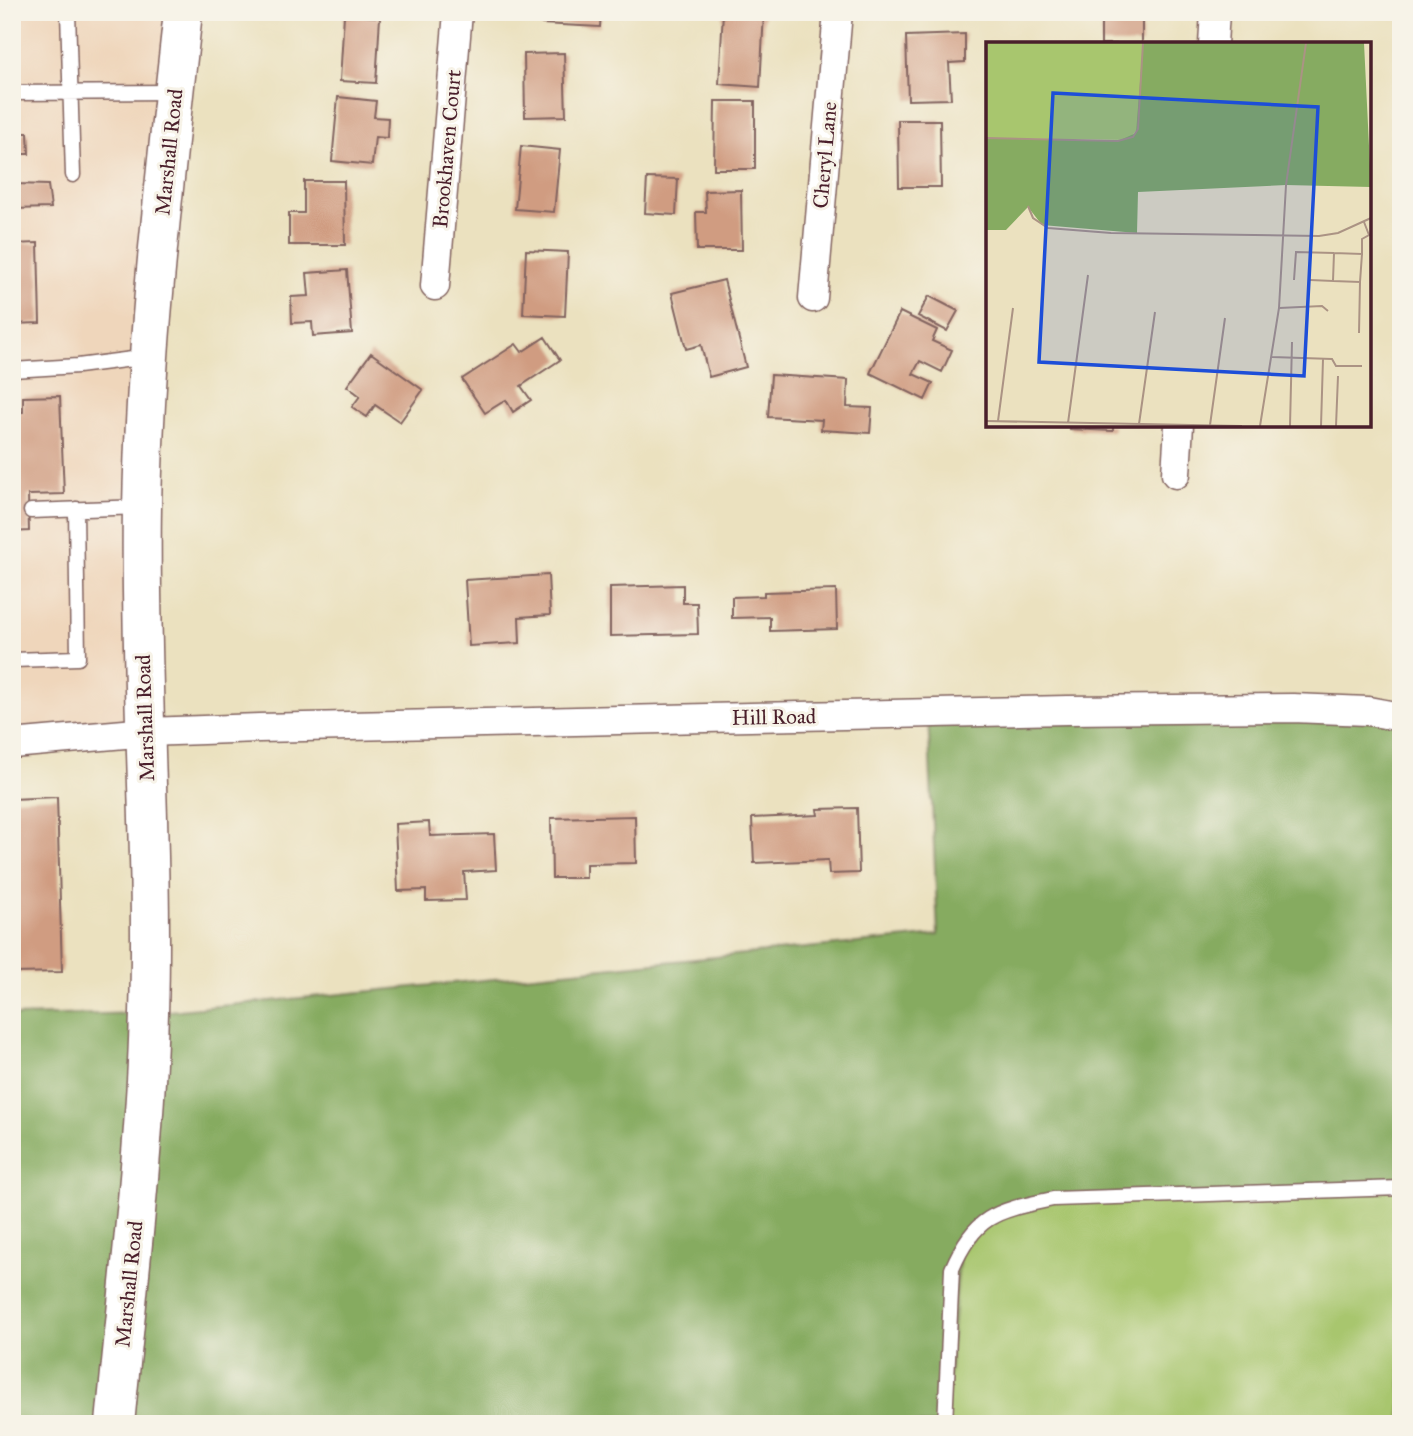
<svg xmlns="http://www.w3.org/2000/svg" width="1413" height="1436" font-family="'IM FELL Great Primer',serif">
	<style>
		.built { fill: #efd6bb }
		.green { fill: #a8c66e; stroke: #79724c; stroke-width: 2 }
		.forest { fill: #86ab61; stroke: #686546; stroke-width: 2 }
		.building { fill: #d09c81 }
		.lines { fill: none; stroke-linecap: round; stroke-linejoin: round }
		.service-casing { stroke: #82635f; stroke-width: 17 }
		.minor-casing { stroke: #82635f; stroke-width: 31 }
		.secondary-casing { stroke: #82635f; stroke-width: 41 }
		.service { stroke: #fff; stroke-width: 14 }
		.minor { stroke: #fff; stroke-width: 28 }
		.secondary { stroke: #fff; stroke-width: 38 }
		.labels { text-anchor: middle; stroke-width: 6; stroke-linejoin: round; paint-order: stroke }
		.street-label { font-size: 21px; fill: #4a1f2b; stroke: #f7f3e8 }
		.inset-road { fill: none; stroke: #ab9384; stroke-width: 2 }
		.view { fill: #1d4ed8; fill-opacity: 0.15; stroke: #1d4ed8; stroke-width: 3.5 }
		.inset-edge { fill: none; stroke: #4a1f2b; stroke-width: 3.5 }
	</style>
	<rect width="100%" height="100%" fill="#f7f3e8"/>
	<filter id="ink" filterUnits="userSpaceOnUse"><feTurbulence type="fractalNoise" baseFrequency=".0143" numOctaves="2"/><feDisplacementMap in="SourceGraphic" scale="14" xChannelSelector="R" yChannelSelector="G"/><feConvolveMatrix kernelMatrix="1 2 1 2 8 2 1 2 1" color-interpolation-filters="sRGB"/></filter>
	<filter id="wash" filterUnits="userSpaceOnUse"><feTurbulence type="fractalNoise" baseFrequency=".00686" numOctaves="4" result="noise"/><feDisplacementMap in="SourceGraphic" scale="28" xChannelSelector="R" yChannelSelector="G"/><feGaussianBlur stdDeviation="1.57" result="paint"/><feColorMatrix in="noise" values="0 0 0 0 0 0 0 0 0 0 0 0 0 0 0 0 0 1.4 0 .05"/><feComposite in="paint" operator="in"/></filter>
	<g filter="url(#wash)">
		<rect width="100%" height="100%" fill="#ebe1bf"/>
		<!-- built -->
		<path class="built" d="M12,12H183L147,732L12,744Z"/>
		<!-- green -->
		<path class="green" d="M1401,1188V1424H945L952,1269L975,1227L1053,1199Z"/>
		<!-- forest -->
		<path class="forest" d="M928,714L1401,717V1188L1053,1199L1002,1210L960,1249L945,1424H12V1016L149,1013L938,935Z"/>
		<g id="blocks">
			<!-- building -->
			<path class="building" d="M543,12H601L600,27L542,24Z
				M723,12L764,13L760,87L719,84Z
				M934,12H965V16L934,14Z
				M344,15L380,17L376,83L340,81Z
				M1101,15H1142V44H1101Z
				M965,34V62L949,63L951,99L908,100L906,36Z
				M564,53L566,116L525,117L524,54Z
				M338,97L376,101L374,117L388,118L387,138L375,137L372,165L332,161Z
				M715,101H755V169H714Z
				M898,120H940L941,187H899Z
				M12,133H28L29,154H12Z
				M521,146L560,150L554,212L515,209Z
				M12,175H15V184L48,185L51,208L12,209Z
				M647,178L678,179L676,215L645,213Z
				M304,181H344L345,245H289V213H304Z
				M741,190L742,250H697L696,212H706L705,191Z
				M38,243L40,323L12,324V244Z
				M526,250L568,252L565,316L523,314Z
				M347,270L352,333L313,336L312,322L292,323L291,297L309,296L307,273Z
				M724,280L746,367L709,377L701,345L686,349L672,293Z
				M929,296L958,311L947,331L918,316Z
				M900,312L937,330L932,341L952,350L942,372L920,361L913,374L933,383L925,400L870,373Z
				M545,337L560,360L521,386L531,400L513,412L506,400L485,413L462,379L516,344L522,352Z
				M371,353L423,390L400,422L375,405L367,417L352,407L360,396L347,386Z
				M771,375L848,380L847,407L872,408L870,433L821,430L822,420L768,417Z
				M60,396L64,494L28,495L29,531L12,532V413L23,412V397Z
				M1070,425H1113V431L1070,429Z
				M548,575L550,615L519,617L520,643L469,646L465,580Z
				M683,585V603H697L698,634L610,636V587Z
				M836,590L837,629L770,631V617L732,618V597L764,596V592Z
				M57,797L62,972L12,973V799Z
				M857,808L859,873L829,874L828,860L754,863L752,818L818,815L817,809Z
				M635,816L636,863L586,864V878H552L551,818Z
				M429,822L430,836L494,834L496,870L464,872L466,900L426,901V890L398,891L395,824Z"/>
		</g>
	</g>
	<g filter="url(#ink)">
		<use href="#blocks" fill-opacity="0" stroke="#82635f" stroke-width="2"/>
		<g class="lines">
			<!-- service casing -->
			<g class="service-casing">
				<path id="service" d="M68,12L73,175
					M12,93L173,92
					M12,370L78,366L148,357
					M31,511L141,507
					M12,660L78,658L76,509
					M945,1424L952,1269C976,1213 998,1211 1053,1199L1401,1188"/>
			</g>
			<!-- minor casing -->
			<g class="minor-casing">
				<path id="minor" d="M1213,44L1215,12
					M435,286L458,12
					M813,298L838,12
					M1176,474L1179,425
					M12,744L147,732L259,728L1067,710L1293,708L1368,711L1401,717"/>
			</g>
			<!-- secondary casing -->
			<g class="secondary-casing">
				<path id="secondary" d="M115,1424C128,1287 145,1150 149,1013C154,845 139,676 142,508C145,343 165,177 183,12"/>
			</g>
			<!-- service -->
			<use href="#service" class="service"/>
			<!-- minor -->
			<use href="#minor" class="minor"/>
			<!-- secondary -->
			<use href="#secondary" class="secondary"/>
		</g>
	</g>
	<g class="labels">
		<!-- street labels -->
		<g class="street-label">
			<text transform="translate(447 149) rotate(-85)" y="7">Brookhaven Court</text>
			<text transform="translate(169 152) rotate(-84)" y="7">Marshall Road</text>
			<text transform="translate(825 155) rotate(-85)" y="7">Cheryl Lane</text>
			<text transform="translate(774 717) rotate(-1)" y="7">Hill Road</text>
			<text transform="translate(145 718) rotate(-92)" y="7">Marshall Road</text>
			<text transform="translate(129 1284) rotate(-84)" y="7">Marshall Road</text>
		</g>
	</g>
	<!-- overview -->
	<g transform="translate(986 42)">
		<rect width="385" height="385" fill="#ebe1bf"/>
		<path d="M0,1H157L152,87L142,98L0,96Z" fill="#a8c66e"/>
		<path d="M157,1H378L385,145L300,143L152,150L151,191L56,183L42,165L20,188H0V96L132,99L150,91Z" fill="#86ab61"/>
		<path class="inset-road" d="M0,96L132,99L147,95L152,87L157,1M42,164L47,176L62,186L125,191L333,194L352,191L385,176M308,238L310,210L348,211M324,238L347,239L348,211L376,212V197L383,193L378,180M347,239L374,240L376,212M293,266L336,264L342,269M373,291L374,240M286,315L346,317L350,324H376M0,379L256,384M12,379L27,266M82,381L102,233M153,382L169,270M224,383L239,276M274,384L293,266L300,143L320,1M304,384L306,300M335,384L337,317M350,384L352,334"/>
		<path class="view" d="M67,51L332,65L318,334L53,320Z"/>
		<rect width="385" height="385" class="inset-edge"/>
	</g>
	<!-- margin -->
	<rect width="1413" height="1436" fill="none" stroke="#f7f3e8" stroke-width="42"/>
</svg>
